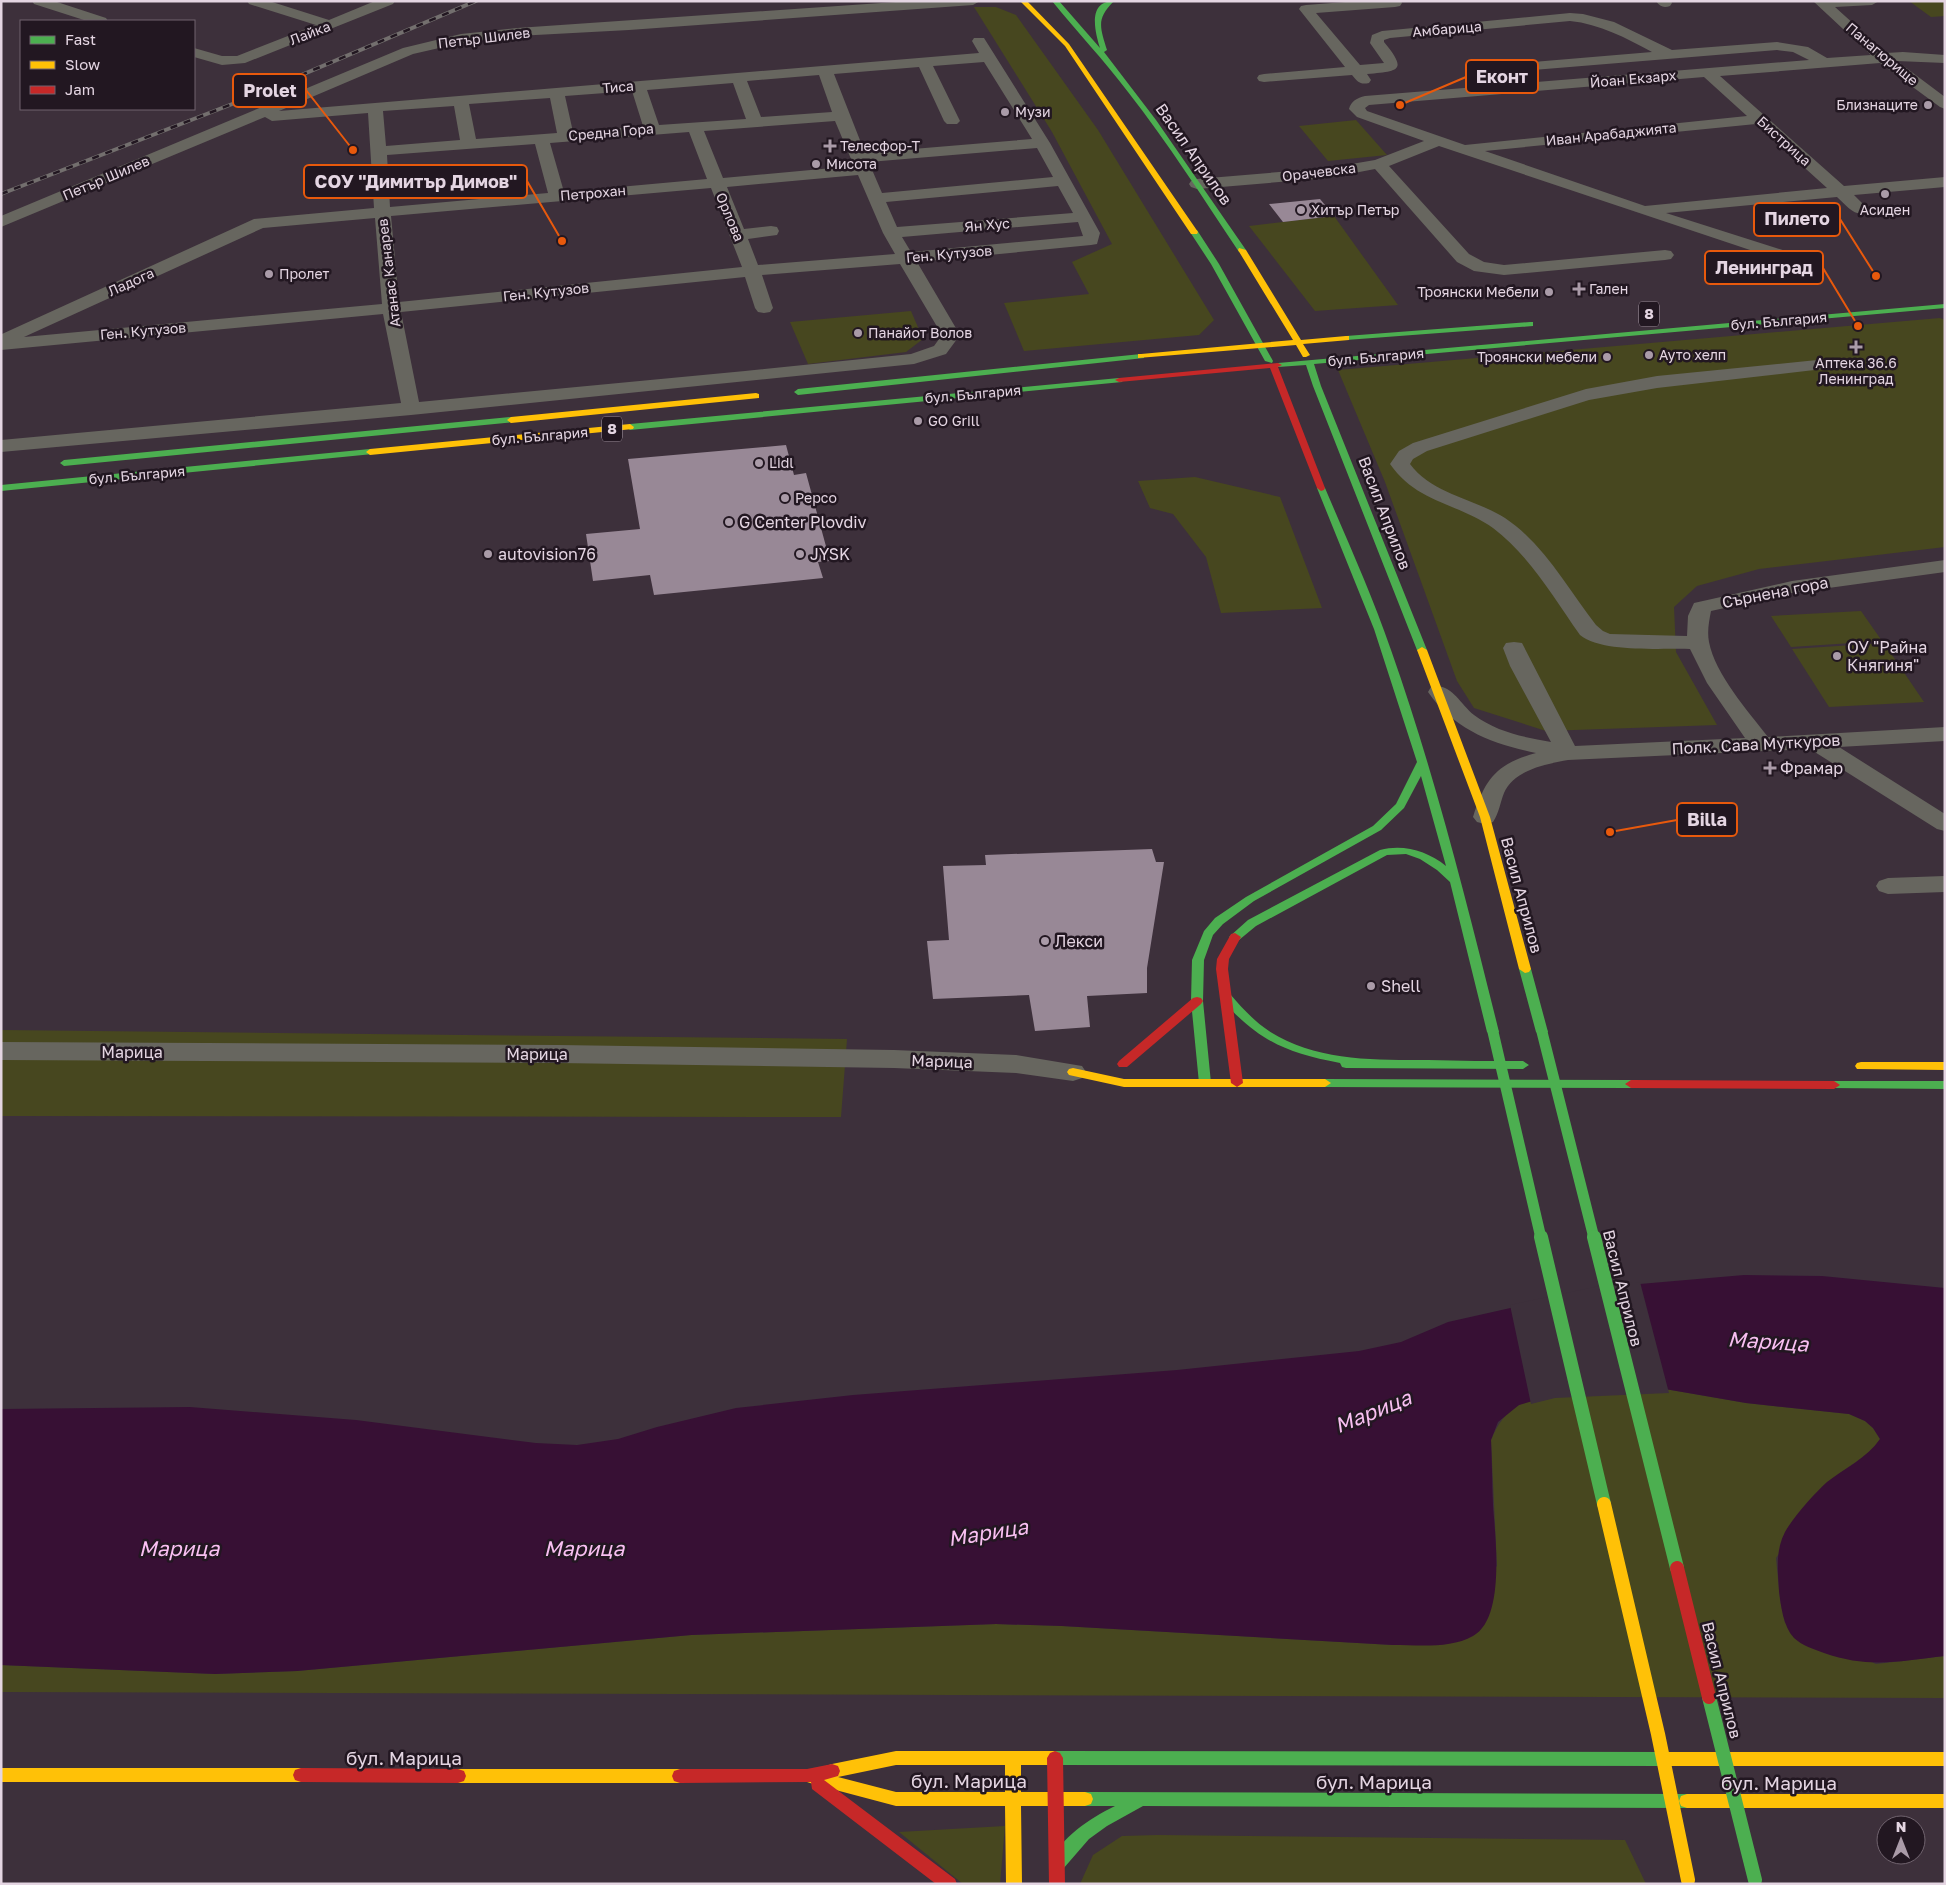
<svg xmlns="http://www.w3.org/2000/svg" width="1946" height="1885" font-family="'Golos Text',sans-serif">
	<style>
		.green { fill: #47471f }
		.water { fill: #371034 }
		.pier { fill: #3d303b }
		.building { fill: #988896 }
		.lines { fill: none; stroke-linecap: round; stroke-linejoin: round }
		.street { fill: #67665f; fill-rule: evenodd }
		.fast { fill: #4caf50; fill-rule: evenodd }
		.slow { fill: #ffc107; fill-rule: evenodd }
		.jam { fill: #c62828; fill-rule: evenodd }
		.rail-casing { stroke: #736f6e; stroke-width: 4 }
		.rail { stroke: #221721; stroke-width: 2.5; stroke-dasharray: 7; stroke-linecap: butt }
		.fast-bridge-far1 { stroke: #4caf50; stroke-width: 11 }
		.fast-bridge { stroke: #4caf50; stroke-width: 14 }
		.slow-bridge { stroke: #ffc107; stroke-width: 14 }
		.jam-bridge { stroke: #c62828; stroke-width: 14 }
		.poi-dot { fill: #aa9ba8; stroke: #221721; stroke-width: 2 }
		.labels { text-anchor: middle; stroke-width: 5; stroke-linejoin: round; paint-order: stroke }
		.far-street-label { font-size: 14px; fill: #e4d5e2; stroke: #221721 }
		.far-poi-label { font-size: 14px; fill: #e4d5e2; stroke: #221721; text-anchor: start }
		.shield { fill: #221721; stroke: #aa9ca8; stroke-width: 1 }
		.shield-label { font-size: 15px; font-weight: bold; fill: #e4d5e2 }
		.street-label { font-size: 16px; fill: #e4d5e2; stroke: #221721 }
		.poi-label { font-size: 16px; fill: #e4d5e2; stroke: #221721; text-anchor: start }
		.near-street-label { font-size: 19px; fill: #e4d5e2; stroke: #221721 }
		.near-water-label { font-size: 21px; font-style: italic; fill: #f8bff1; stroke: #221721 }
		.leader { fill: none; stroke: #e8590c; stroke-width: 2 }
		.callout-dot { fill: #e8590c; stroke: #221721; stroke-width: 2 }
		.callout { fill: #221721; stroke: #e8590c; stroke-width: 2 }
		.callout-label { font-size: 18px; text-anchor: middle; font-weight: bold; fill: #e4d5e2 }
	</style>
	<rect width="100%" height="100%" fill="#3d303b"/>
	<!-- green -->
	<path class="green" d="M1909,1H1945V16L1931,17Z
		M974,7H996L1016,15L1098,130L1214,320L1199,335L1024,351L1004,303L1089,294L1072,262L1112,244L1052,132Z
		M1356,120L1387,155L1328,161L1299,126Z
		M1334,216L1398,305L1315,311L1249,226Z
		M911,311L923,339L906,352L808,364L790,322Z
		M1940,318L1945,320V547L1759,569L1697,586L1674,607L1676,652L1717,725L1546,731L1474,708L1457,681L1385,482L1338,370Z
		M1195,477L1280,497L1322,608L1221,613L1206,557L1173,514L1150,508L1138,481Z
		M1861,611L1882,641L1791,647L1771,616Z
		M1884,643L1924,702L1829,707L1792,649Z
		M1,1030L847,1039L841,1117L1,1116Z
		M1665,1389L1746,1403L1849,1414L1865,1421L1873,1428L1880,1439L1874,1449L1827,1483L1776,1558L1780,1600L1785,1623L1876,1664L1945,1656V1698L1,1692V1665L215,1674L297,1671L691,1635L996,1624L1062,1626L1393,1645H1427L1497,1566L1491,1440C1497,1426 1505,1412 1519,1405C1552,1389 1627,1391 1665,1389Z
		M1005,1826L1000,1884H963L899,1832Z
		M1158,1835L1625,1840L1646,1884H1080L1093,1855L1122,1836Z"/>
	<!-- water -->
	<path class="water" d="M1744,1275L1822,1276L1945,1288V1656C1899,1661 1870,1669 1824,1653C1813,1649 1803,1646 1794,1638C1783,1626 1781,1606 1779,1591C1778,1571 1775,1551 1785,1532C1794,1516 1814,1494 1827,1482C1845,1468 1867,1458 1880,1439L1873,1428L1865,1421L1849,1414L1746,1403L1665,1389L1554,1395L1519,1405L1498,1422L1491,1440C1492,1462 1492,1483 1493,1505C1495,1536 1506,1618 1473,1636C1450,1649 1418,1645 1393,1645L1062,1626L996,1624L691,1635L297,1671L215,1674L1,1665V1409L190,1407L356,1420L536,1443L577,1445L618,1439L657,1427L736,1408L853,1395L1177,1370L1359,1351L1401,1342L1448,1322L1605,1287Z"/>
	<!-- pier -->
	<path class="pier" d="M1640,1282L1669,1393L1555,1398L1531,1404L1510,1305L1604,1285Z"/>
	<!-- building -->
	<path class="building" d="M1320,199L1334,216L1283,222L1269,204Z
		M786,445L794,475L806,473L830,561L818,562L823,578L654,595L650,575L593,581L586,534L640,529L628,459Z
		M1152,849L1156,862H1164L1147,968V993L1087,996L1090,1027L1035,1031L1029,995L933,999L927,941L949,940L943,866L986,865L985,855Z"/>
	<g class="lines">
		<!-- street -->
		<path class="street" d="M32,1H54L106,18L108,21H87L34,4Z
			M247,1H269L329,20L375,1H395L393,4L245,63L222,65L194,57V48L222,56H237L316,25L249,4Z
			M910,1H980L973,5L629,30L517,36L461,43L413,54L279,111L979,53L972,41L974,38H984L1050,143L1100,233L1097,244L1091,245L917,262L960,335L946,354L914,364L411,415L1,452V440L401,403L383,314L1,350L2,334L254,219L374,208L368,113L272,121L265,117L1,227V216L403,48L461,34L517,28ZM984,62L1032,139L865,153L834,74L919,67L944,121L947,124H957L960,121L933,66ZM819,75L832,112L761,117L747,81ZM733,83L746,119L659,125L647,90ZM632,91L643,126L573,132L565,96ZM550,98L557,133L476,139L469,104ZM454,106L460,140L386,146L383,111ZM835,121L854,166L723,178L704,131ZM689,132L707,179L564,192L550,143ZM535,144L548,193L390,207L387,155ZM1037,148L1053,177L882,193L873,172L874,170L869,162ZM858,175L883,233L895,254L758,265L748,239L777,235L779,231L777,227L771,226L744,229L727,187ZM1058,186L1073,213L897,227L886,202ZM711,188L742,267L399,302L391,216ZM375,218L382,304L24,337L263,228ZM1078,222L1083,236L911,252L902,237ZM900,264L942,335L934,346L911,354L745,371L419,402L401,312L745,277L755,308L758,312L764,313L770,312L773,308L762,275Z
			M1358,1H1401L1402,3L1400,6L1395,7L1316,13L1360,65L1384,63L1370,43L1372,35L1382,31L1570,13L1583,14L1614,22L1672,50L1777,42L1808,47L1827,58L1871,55L1813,1H1879L1872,5L1835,7L1886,53L1903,52L1945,55V63L1897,61L1945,97V109L1940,107L1880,63L1720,76L1844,186L1945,177V187L1854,195L1869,210L1867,213C1854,217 1846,205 1837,197L1666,213L1795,254L1798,258L1795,262L1789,263L1439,146L1389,166L1469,254L1484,262L1504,265L1665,250L1671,251L1674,255L1671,259L1665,260L1504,275L1474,271L1457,262L1375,169L1328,178L1197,189L1191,187L1189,184L1191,181L1197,179L1328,168L1375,160L1424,141L1357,117L1349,109C1351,101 1357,98 1365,96L1809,60L1793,52L1777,50L1486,74L1481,73L1479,70L1481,67L1486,66L1652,52C1626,38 1600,24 1570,21L1390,38L1384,40V42C1408,71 1399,71 1367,74L1371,80L1369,83C1360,85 1358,82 1352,75L1264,82L1259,81L1257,78L1259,75L1264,74L1345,67L1299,9L1301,6L1306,5ZM1704,77L1747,116L1465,145L1367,111L1365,108L1369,105ZM1756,124L1827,188L1645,206L1485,151Z
			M1656,1H1671L1672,3L1670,6C1664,8 1660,7 1656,1Z
			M1817,360L1823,361L1826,365L1823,369L1657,388L1589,400L1427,451L1413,459L1410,464C1432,494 1475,499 1505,518C1544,544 1568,589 1596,625L1603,631L1610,634L1687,636L1688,616L1694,603L1792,581L1945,560V572L1792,593L1711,611C1709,621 1707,632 1709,642C1715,674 1748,711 1768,737L1945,727V741L1839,747L1945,814V831L1937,829L1810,749L1568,760C1546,764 1514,770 1504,793C1500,803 1499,813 1493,822L1485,824L1477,822L1473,817C1485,779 1496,764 1536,753C1493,744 1454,730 1428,692L1431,687C1451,682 1459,703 1474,715C1497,732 1523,737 1551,742L1510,666L1503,648L1506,643L1514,642L1522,643L1575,746L1745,738L1707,683L1690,649C1661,648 1602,653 1580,635C1554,598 1530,556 1493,528C1458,503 1417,503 1390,464L1399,451L1413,443L1586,389L1657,376Z
			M1945,876V892L1888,894L1879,891L1876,886L1879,881L1888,878Z
			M1,1042L558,1045L894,1050L1016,1055L1082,1066L1086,1072L1082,1078L1073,1081L1016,1073L894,1068L558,1063L1,1060Z"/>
		<!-- fast -->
		<path class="fast" d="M1052,1H1059L1100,48C1095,32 1087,1 1114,1C1096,19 1100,27 1107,50L1104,52L1156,120L1246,250L1245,252H1239C1203,198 1168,143 1128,92C1104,60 1077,32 1052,1Z
			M1191,230H1197L1219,264L1273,361L1272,363L1265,361L1211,264L1190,232Z
			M1945,304V308L1314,364L1321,386L1427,650L1422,653L1417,650L1313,386L1306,365L1278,367L1274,365L1278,363Z
			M1530,322H1533V326L1346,340L1342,338L1346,336Z
			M1141,354H1144V358L798,395L794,392L798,389Z
			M1119,378L1123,380L1122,382L630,430L626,427L630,424Z
			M511,417L515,420L514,422L64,466L60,463L64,460Z
			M370,449L373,450V454L1,491V485Z
			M1321,485L1325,488C1348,542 1372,595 1391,650C1435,775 1467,903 1499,1032L1493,1036L1487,1032L1450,882L1437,870L1420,859L1406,854L1387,855L1256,926L1239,940H1231L1229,937L1248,920L1380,850C1404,844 1427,851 1446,866L1421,776L1404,808L1381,830L1254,901L1223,924L1213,935L1204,960L1203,1001L1211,1083L1205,1087L1199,1083L1191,1001L1192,960L1204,931L1215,918L1246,897L1373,826L1396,804L1417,762L1374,629L1317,488Z
			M1525,965L1531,969L1548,1032L1542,1036L1536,1032L1519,969Z
			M1226,993L1230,994C1242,1008 1254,1021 1269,1031C1315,1061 1375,1060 1428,1060C1459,1061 1491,1061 1523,1061L1529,1065L1523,1069L1346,1068L1342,1067L1340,1063C1286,1053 1259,1041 1222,1000L1220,997Z
			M1325,1079L1631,1080L1637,1084L1631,1088L1325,1087L1319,1083Z
			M1834,1081H1945V1089L1830,1088L1828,1085L1830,1082Z
			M1054,1751L1666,1752L1671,1754L1674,1759L1671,1764L1666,1766L1054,1765L1049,1763L1046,1758L1049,1753Z
			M1085,1792L1687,1794L1693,1796L1695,1801L1693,1806L1687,1808L1143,1806L1107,1826L1089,1839L1063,1869L1057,1871L1051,1869L1049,1864C1061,1837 1089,1819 1115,1806H1085L1079,1804L1077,1799L1079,1794Z"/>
		<!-- slow -->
		<path class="slow" d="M1020,1H1027L1069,44L1198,232L1197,234H1191L1065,46Z
			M1239,248L1246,250L1301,340L1346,336H1349V340L1303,344L1310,355L1306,357H1303L1296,345L1138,358V354H1141L1293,340L1238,250Z
			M756,393L759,394V398L511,423L507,420L511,417Z
			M630,424L634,427L633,429L370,455L366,452L370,449Z
			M1422,647L1427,650L1490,817L1531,969L1529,972L1525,973L1519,969L1480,817L1417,650Z
			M1861,1062H1945V1070L1857,1069L1855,1066L1857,1063Z
			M1073,1068L1124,1079H1325L1331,1083L1325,1087H1124L1069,1075L1067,1072L1069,1069Z
			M896,1751H1054L1059,1753L1062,1758L1059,1763L1054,1765H1021V1792H1085L1091,1794L1093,1799L1091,1804L1085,1806H1021L1022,1884H1006L1005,1806H896L813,1784L807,1782L805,1777L807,1772L813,1770L825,1773L824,1771L826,1766L832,1764ZM896,1765H1005V1792H896L838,1777Z
			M1666,1752H1945V1766H1666L1661,1764L1658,1759L1661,1754Z
			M1,1768H301L307,1770L309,1775L307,1780L301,1782H1Z
			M458,1769H680L686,1771L688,1776L686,1781L680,1783H458L452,1781L450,1776L452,1771Z
			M1687,1794H1945V1808H1687L1681,1806L1679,1801L1681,1796Z"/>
		<!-- jam -->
		<path class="jam" d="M1278,363L1282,365L1278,367L1325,488L1324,490L1321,491L1317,488L1270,368L1119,382L1115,380L1119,378Z
			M1235,933L1241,937L1229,959L1228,969L1243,1083L1237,1087L1231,1083L1216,969L1217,959L1231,934Z
			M1197,997L1201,998L1203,1001L1201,1004L1127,1067H1119L1117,1064L1119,1061L1193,998Z
			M1631,1080L1834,1081L1840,1085L1834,1089L1631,1088L1625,1084Z
			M1055,1751L1060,1753L1063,1758L1065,1884H1049L1047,1758L1050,1753Z
			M832,1764L838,1766L840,1771L838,1776L824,1780L955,1879L957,1884H936L812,1789L811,1782L680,1783L674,1781L672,1776L674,1771L680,1769H807Z
			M301,1768L458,1769L464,1771L466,1776L464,1781L458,1783L301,1782L295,1780L293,1775L295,1770Z"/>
		<!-- rail casing -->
		<g class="rail-casing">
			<path id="rail" d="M1,194L240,101L476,1"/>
		</g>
		<!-- rail -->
		<use href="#rail" class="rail"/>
		<!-- fast-bridge-far1 -->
		<path class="fast-bridge-far1" d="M1493,1032L1541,1238
			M1542,1032L1594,1238"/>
		<!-- fast-bridge -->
		<path class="fast-bridge" d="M1541,1237L1604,1504
			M1594,1237L1677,1568
			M1709,1697L1755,1880"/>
		<!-- slow-bridge -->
		<path class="slow-bridge" d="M1604,1504L1658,1734L1688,1880"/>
		<!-- jam-bridge -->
		<path class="jam-bridge" d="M1677,1568L1709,1697"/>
	</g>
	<!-- markers -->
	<g class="poi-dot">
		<circle cx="1928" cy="105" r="5"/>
		<circle cx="1005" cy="112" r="5"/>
		<path d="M827.5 138.5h5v5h5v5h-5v5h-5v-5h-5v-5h5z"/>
		<circle cx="816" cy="164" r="5"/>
		<circle cx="1885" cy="194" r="5"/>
		<circle cx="1301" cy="210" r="5"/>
		<circle cx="269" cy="274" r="5"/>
		<path d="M1576.5 281.5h5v5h5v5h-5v5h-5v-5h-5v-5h5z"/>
		<circle cx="1549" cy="292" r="5"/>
		<circle cx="858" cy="333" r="5"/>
		<path d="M1853.5 339.5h5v5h5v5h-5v5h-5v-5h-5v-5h5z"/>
		<circle cx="1649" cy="355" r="5"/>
		<circle cx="1607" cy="357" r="5"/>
		<circle cx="918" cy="421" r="5"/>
		<circle cx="759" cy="463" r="5"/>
		<circle cx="785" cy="498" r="5"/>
		<circle cx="729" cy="522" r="5"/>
		<circle cx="488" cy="554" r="5"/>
		<circle cx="800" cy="554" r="5"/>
		<circle cx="1837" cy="656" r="5"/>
		<path d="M1767.5 760.5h5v5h5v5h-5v5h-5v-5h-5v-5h5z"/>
		<circle cx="1045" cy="941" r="5"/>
		<circle cx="1371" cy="986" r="5"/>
	</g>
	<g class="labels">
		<!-- far-street labels -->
		<g class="far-street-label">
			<text transform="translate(1447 29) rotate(-5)" y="5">Амбарица</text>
			<text transform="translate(310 33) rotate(-21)" y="5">Лайка</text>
			<text transform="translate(484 38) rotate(-7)" y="5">Петър Шилев</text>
			<text transform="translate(1882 54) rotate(40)" y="5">Панагюрище</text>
			<text transform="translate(1633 79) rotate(-5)" y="5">Йоан Екзарх</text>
			<text transform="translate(618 87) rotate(-5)" y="5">Тиса</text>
			<text transform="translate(611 132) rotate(-5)" y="5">Средна Гора</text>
			<text transform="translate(1611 134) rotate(-6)" y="5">Иван Арабаджията</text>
			<text transform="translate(1784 141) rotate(42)" y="5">Бистрица</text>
			<text transform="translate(1319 172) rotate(-7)" y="5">Орачевска</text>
			<text transform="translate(106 178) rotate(-23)" y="5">Петър Шилев</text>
			<text transform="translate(593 193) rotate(-5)" y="5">Петрохан</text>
			<text transform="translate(730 217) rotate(67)" y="5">Орлова</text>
			<text transform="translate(987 225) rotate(-5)" y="5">Ян Хус</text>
			<text transform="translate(949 254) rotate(-5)" y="5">Ген. Кутузов</text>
			<text transform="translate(389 273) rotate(-97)" y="5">Атанас Канарев</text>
			<text transform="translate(131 282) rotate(-24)" y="5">Ладога</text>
			<text transform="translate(546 292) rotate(-6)" y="5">Ген. Кутузов</text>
			<text transform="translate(1779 321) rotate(-5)" y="5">бул. България</text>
			<text transform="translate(143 331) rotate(-5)" y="5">Ген. Кутузов</text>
			<text transform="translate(1376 357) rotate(-5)" y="5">бул. България</text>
			<text transform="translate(973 394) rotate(-5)" y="5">бул. България</text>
			<text transform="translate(540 436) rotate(-5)" y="5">бул. България</text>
			<text transform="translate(137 475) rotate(-5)" y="5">бул. България</text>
		</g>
		<!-- far-poi labels -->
		<g class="far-poi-label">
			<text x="1918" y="110" text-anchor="end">Близнаците</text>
			<text x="1015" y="117">Музи</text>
			<text x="840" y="151">Телесфор-Т</text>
			<text x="826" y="169">Мисота</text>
			<text x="1311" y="215">Хитър Петър</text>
			<text x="1885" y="215" text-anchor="middle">Асиден</text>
			<text x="279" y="279">Пролет</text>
			<text x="1589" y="294">Гален</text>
			<text x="1539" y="297" text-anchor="end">Троянски Мебели</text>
			<text x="868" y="338">Панайот Волов</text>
			<text x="1659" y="360">Ауто хелп</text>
			<text x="1597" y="362" text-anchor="end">Троянски мебели</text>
			<text x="1856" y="368" text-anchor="middle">Аптека 36.6<tspan x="1856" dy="16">Ленинград</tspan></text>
			<text x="928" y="426">GO Grill</text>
			<text x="769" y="468">Lidl</text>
			<text x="795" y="503">Pepco</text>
		</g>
		<!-- shield labels -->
		<g class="shield">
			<rect x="1639" y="301.5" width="20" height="25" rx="4"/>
			<rect x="602" y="416.5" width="20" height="25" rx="4"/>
		</g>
		<g class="shield-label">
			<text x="1649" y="319">8</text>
			<text x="612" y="434">8</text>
		</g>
		<!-- street labels -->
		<g class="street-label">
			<text transform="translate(1194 154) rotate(55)" y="6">Васил Априлов</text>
			<text transform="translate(1385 513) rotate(69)" y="6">Васил Априлов</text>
			<text transform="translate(1775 592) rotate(-11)" y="6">Сърнена гора</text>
			<text transform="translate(1756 744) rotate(-3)" y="6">Полк. Сава Муткуров</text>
			<text transform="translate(1522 895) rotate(75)" y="6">Васил Априлов</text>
			<text x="132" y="1058">Марица</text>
			<text x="537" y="1060">Марица</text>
			<text transform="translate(942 1061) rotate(2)" y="6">Марица</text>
			<text transform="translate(1623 1288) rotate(76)" y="6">Васил Априлов</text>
			<text transform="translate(1722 1680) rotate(76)" y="6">Васил Априлов</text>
		</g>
		<!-- poi labels -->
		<g class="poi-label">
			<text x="739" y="528">G Center Plovdiv</text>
			<text x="498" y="560">autovision76</text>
			<text x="810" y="560">JYSK</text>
			<text x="1847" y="653">ОУ "Райна<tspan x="1847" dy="18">Княгиня"</tspan></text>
			<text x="1780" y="774">Фрамар</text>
			<text x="1055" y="947">Лекси</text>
			<text x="1381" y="992">Shell</text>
		</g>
		<!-- near-street labels -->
		<g class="near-street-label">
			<text x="404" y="1765">бул. Марица</text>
			<text x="969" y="1788">бул. Марица</text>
			<text x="1374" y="1789">бул. Марица</text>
			<text x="1779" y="1790">бул. Марица</text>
		</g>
		<!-- near-water labels -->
		<g class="near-water-label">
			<text transform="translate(1768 1342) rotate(4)" y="7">Марица</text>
			<text transform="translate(1373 1412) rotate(-22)" y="7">Марица</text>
			<text transform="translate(988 1533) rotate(-9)" y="7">Марица</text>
			<text x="179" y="1556">Марица</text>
			<text x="584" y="1556">Марица</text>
		</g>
	</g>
	<!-- callouts -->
	<path class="leader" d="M1400 105L1466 77M353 150L306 90M562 241L527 181M1876 276L1840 219M1858 326L1823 268M1610 832L1677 820"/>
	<g class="callout-dot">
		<circle cx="1400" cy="105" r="5"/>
		<circle cx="353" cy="150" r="5"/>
		<circle cx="562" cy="241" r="5"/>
		<circle cx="1876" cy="276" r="5"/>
		<circle cx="1858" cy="326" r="5"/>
		<circle cx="1610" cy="832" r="5"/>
	</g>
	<g class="callout">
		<rect x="1466" y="60" width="72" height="33" rx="5"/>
		<rect x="233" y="74" width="73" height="33" rx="5"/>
		<rect x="304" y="165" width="223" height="33" rx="5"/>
		<rect x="1754" y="203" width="86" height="33" rx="5"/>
		<rect x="1705" y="251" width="118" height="33" rx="5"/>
		<rect x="1677" y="803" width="60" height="33" rx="5"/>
	</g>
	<g class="callout-label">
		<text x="1502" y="83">Еконт</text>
		<text x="270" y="97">Prolet</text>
		<text x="416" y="188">СОУ "Димитър Димов"</text>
		<text x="1797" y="225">Пилето</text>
		<text x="1764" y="274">Ленинград</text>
		<text x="1707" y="826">Billa</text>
	</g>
	<!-- border -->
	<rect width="1946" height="1885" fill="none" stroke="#e4d5e2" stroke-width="5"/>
	<!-- legend -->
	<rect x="20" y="20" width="175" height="90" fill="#221721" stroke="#70636e"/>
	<rect x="30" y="36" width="25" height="8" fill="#4caf50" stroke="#70636e"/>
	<text x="65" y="45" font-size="15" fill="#e4d5e2">Fast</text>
	<rect x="30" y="61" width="25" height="8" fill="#ffc107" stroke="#70636e"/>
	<text x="65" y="70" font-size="15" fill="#e4d5e2">Slow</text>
	<rect x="30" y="86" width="25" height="8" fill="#c62828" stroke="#70636e"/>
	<text x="65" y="95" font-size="15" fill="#e4d5e2">Jam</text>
	<!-- north arrow -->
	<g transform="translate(1901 1840)"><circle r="24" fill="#221721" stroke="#70636e"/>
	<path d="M0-4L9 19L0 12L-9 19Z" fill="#aa9ba8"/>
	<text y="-8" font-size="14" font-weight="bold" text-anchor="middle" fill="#e4d5e2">N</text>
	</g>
</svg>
